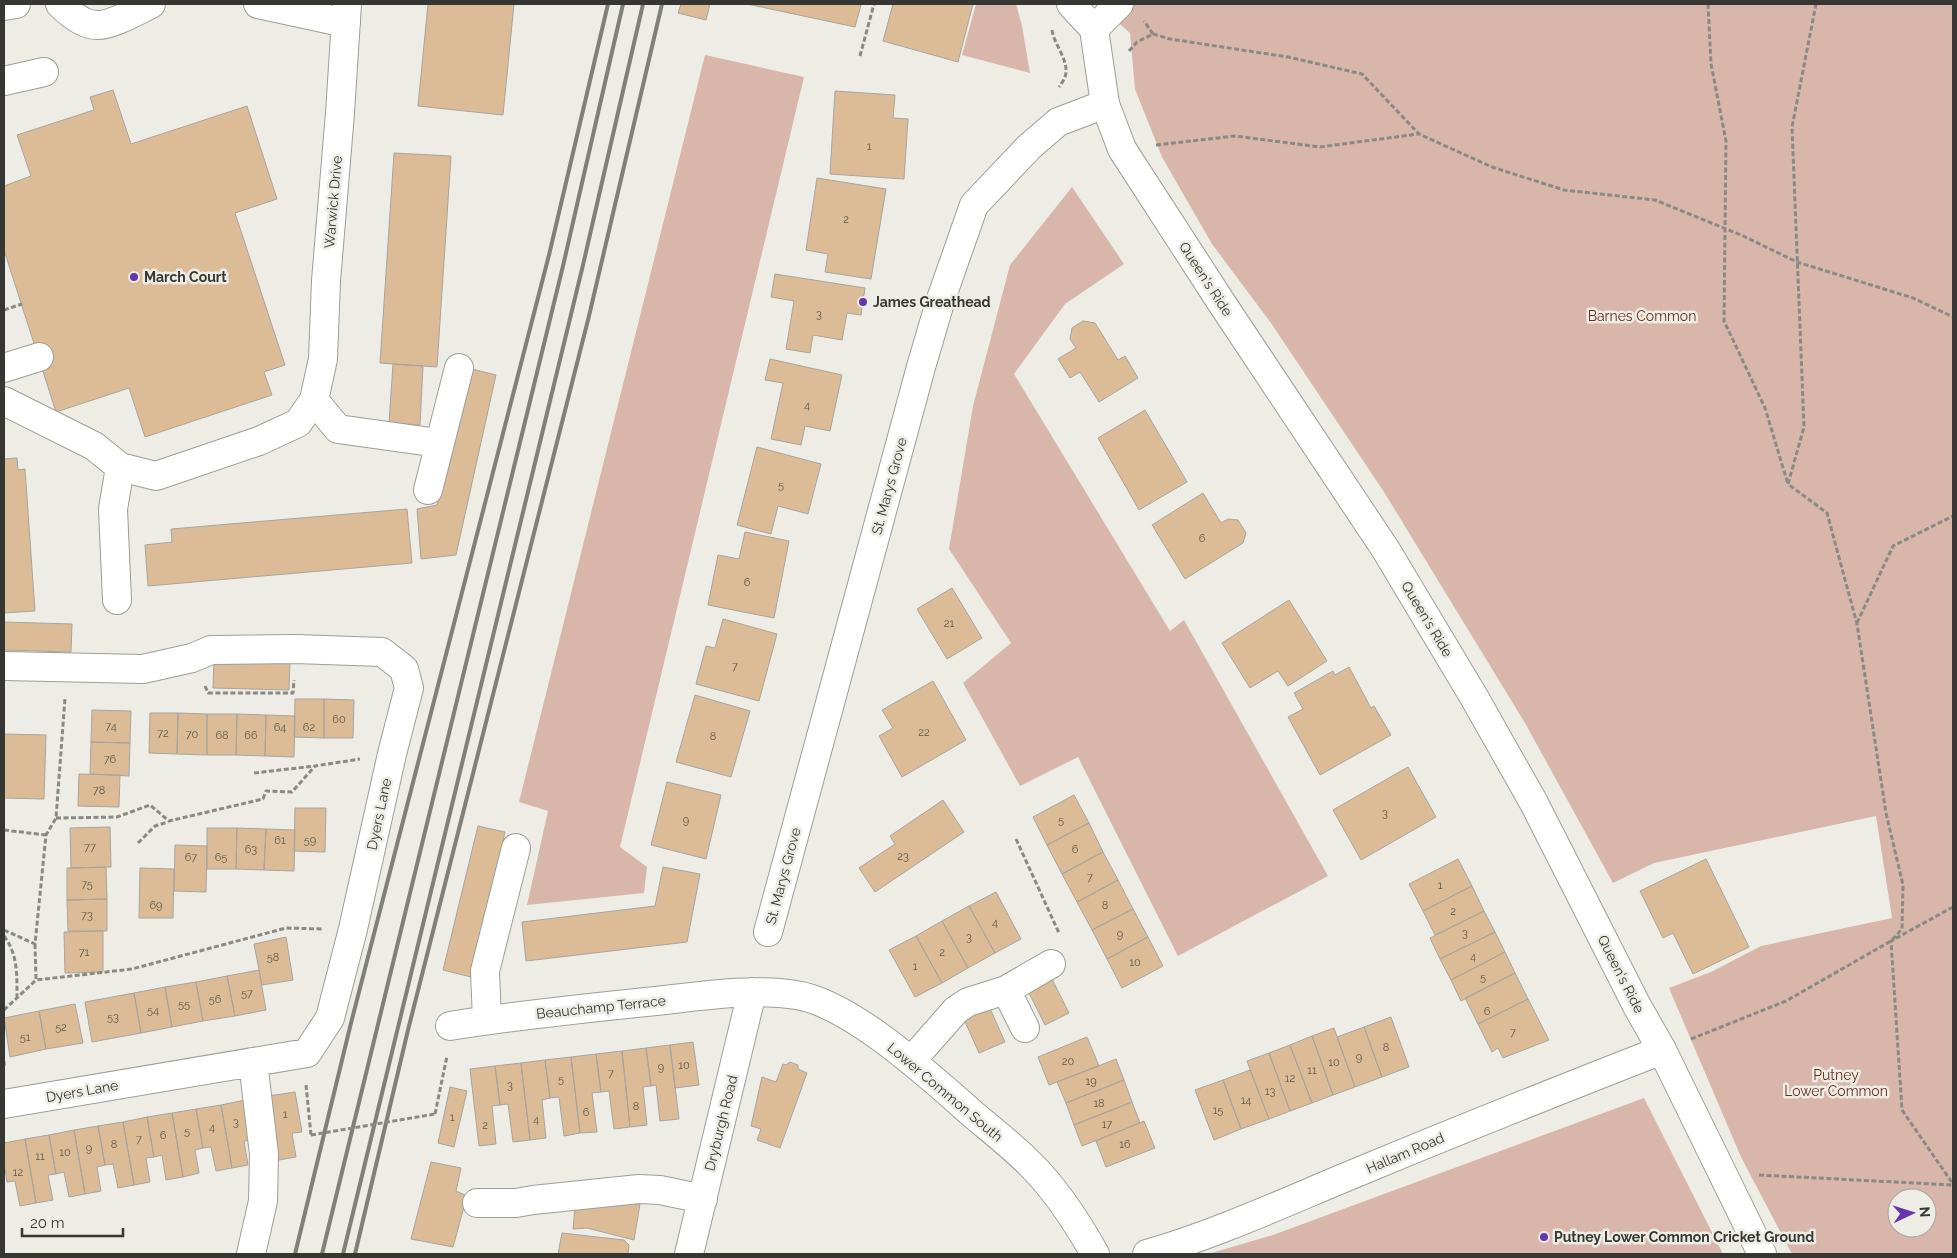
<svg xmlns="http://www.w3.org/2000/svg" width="1957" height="1258" font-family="Raleway,sans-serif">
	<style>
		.green { fill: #d8b6aa; fill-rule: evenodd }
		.building { fill: #dbbc96; stroke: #a9a49e }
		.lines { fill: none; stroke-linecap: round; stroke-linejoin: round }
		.minor-casing { stroke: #9e9e97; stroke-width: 30 }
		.major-casing { stroke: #9e9e97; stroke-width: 30 }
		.path { stroke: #8a8a85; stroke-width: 3; stroke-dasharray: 5 2.5; stroke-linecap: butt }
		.minor { stroke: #fff; stroke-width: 28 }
		.major { stroke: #fff; stroke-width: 28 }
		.rail { stroke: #80807b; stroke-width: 4 }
		.path-bridge { stroke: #8a8a85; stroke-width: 3; stroke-dasharray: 5 2.5; stroke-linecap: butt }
		.poi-dot { fill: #6735ad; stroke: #edede6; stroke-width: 2 }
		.labels { text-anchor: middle; stroke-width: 5; stroke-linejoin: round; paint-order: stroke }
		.number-label { font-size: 11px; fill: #5f584c }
		.street-label { font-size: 14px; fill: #363633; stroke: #edede6 }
		.poi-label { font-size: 14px; font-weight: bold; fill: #363633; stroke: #edede6; text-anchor: start }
		.park-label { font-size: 14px; fill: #6a2e19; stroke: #edede6 }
	</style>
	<rect width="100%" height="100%" fill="#edede6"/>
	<!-- green -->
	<path class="green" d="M976,4H1016L1022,26L1030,73L962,55Z
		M1097,4H1953V1254H1792L1741,1157L1669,988L1711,972L1761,946L1892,918L1876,816L1654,863L1613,883L1525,723L1384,492L1271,323L1212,244L1162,157L1135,89L1130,33ZM1897,1198H1927V1228H1897Z
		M705,55L804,77L620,847L647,867L644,893L527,905L548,811L519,802Z
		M1072,187L1124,264L1065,304L1014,374L1170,631L1184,620L1328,876L1178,956L1078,757L1020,786L963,683L1011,643L949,549L973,406L1010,265Z
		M1644,1098L1723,1254H1208L1273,1235Z"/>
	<!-- building -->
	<path class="building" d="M428,4H514L503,115L418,106Z
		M681,4H710L706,20L678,13Z
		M747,4H858L861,5L855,27Z
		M893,4H973L958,62L883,41Z
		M113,90L131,144L247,106L277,199L235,213L285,365L264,372L272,395L145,437L129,388L56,412L4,250V186L31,176L17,135L94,110L90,97Z
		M835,91L895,95L893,118L908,119L904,179L830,174Z
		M394,153L451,156L437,367L380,363Z
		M817,178L886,189L871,279L825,272L828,254L806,250Z
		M775,274L865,288L861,315L847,313L842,340L813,335L810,353L786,349L794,301L771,297Z
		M1083,321L1095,323L1118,360L1125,356L1138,378L1099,402L1080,372L1070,378L1058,359L1076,348L1070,339L1072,328Z
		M770,359L842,375L830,431L805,426L801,445L771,439L783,383L765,380Z
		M393,364L423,366L420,425L389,423Z
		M472,369L496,375L456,555L421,559L417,509L437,505Z
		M1145,410L1187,482L1139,510L1098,438Z
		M757,447L821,464L808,514L778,506L771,534L737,525Z
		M4,452V459L17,458L18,470L25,469L35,611L4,613Z
		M1203,493L1221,523L1228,519L1238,520L1246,533L1243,543L1185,579L1152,525Z
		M407,509L412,563L148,586L145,545L172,542L171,529Z
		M745,532L789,541L774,618L708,605L718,555L739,559Z
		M952,588L982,638L947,659L917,609Z
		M1289,600L1327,661L1288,686L1278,671L1250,688L1222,643Z
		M723,619L777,634L759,701L696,684L706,646L715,648Z
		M4,622L72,624L71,652L4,650Z
		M214,660L290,662L289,690L213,688Z
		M1349,667L1371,708L1374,706L1391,735L1320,775L1288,717L1303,709L1294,693L1333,671L1335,675Z
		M933,681L966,740L902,777L879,736L893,728L882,710Z
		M695,695L750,711L731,777L676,762Z
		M295,699H324V738L294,737Z
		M324,699L354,700L353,738H324Z
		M92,710L131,711L130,743L91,742Z
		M150,713H178L177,754L149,753Z
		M178,713L207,714V755L177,754Z
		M207,714H237L236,755H207Z
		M237,714L266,715L265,756L236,755Z
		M266,715L295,716L294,757L265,756Z
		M4,734L46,735L44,799L4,798Z
		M91,742L130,743L129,776L90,774Z
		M1408,767L1436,817L1361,860L1333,810Z
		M79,774L120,775L119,807L78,806Z
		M667,782L721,795L706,859L651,845Z
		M1074,795L1089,823L1047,845L1033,817Z
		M943,800L964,832L875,892L859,868L895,844L890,836Z
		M295,808H326L325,852L294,851Z
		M1089,823L1103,852L1062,874L1047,845Z
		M478,826L505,832L471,977L443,970Z
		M110,827L111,867L71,868L70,828Z
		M207,828H237L236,869H207Z
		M237,828L266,829L264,870L236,869Z
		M266,829L295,830L294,871L264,870Z
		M175,845L207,846L206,892L174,891Z
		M1103,852L1118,880L1077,902L1062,874Z
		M1458,859L1472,886L1423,911L1409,884Z
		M1706,859L1749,947L1693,974L1673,933L1663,938L1640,891Z
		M106,867L107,899L67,900V868Z
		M663,867L700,874L687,942L526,961L522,922L655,906Z
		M140,868L174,869L173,918H139Z
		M1118,880L1133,909L1092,930L1077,902Z
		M1472,886L1484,911L1435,935L1423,911Z
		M996,892L1021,939L995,953L969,906Z
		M107,899V931H68L67,900Z
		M969,906L995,953L968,968L942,921Z
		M1133,909L1148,937L1107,959L1092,930Z
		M1484,911L1495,932L1440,959L1430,938Z
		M942,921L968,968L942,983L916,936Z
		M103,931V972L65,973L64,932Z
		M1495,932L1505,952L1451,980L1440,959Z
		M916,936L942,983L915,997L889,950Z
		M286,937L293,980L262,985L254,944Z
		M1148,937L1163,966L1122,988L1107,959Z
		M1505,952L1515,973L1461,1001L1451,980Z
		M259,970L266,1010L235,1016L227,976Z
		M1515,973L1528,999L1478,1024L1465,998Z
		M227,976L235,1016L203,1021L196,982Z
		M1051,977L1069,1013L1045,1025L1027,989Z
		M196,982L203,1021L172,1027L165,987Z
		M165,987L172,1027L141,1033L134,993Z
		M134,993L141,1033L92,1042L85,1002Z
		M1528,999L1549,1040L1503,1058L1498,1048L1492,1052L1478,1024Z
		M75,1004L83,1043L46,1049L39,1011Z
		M988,1004L1005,1042L979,1053L962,1015Z
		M39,1011L46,1049L10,1057L4,1018Z
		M1391,1017L1409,1067L1382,1077L1364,1027Z
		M1364,1027L1382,1077L1355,1087L1337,1037Z
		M1334,1028L1355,1087L1333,1095L1312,1036Z
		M1312,1036L1333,1095L1312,1103L1290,1045Z
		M1087,1037L1099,1066L1049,1085L1038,1057Z
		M693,1042L699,1085L675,1088L670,1045Z
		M670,1045L679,1119L660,1121L656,1085L651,1086L646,1048Z
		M1290,1045L1312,1103L1290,1111L1269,1053Z
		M646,1048L651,1086L643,1087L647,1125L630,1127L622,1051Z
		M622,1051L630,1127L614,1129L609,1091L601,1092L596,1054Z
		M1269,1053L1290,1111L1269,1119L1247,1061Z
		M596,1054L601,1092L592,1093L597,1132L580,1133L571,1057Z
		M571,1057L580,1133L564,1136L559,1097L550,1098L545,1060Z
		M1116,1059L1124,1080L1066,1103L1057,1082Z
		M545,1060L550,1098L542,1100L546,1138L530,1140L521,1063Z
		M790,1062L798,1065V1069L807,1073L780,1148L757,1140L761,1129L751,1126L762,1077L776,1082L783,1064L786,1065Z
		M521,1063L530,1140L513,1142L508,1104L500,1105L495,1066Z
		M495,1066L500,1105L492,1106L496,1144L479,1146L470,1069Z
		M1250,1070L1269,1119L1241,1129L1223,1080Z
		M1124,1080L1132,1102L1074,1125L1066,1103Z
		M1223,1080L1241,1129L1214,1140L1195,1090Z
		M450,1087L467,1091L454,1147L438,1143Z
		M295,1092L302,1132L292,1133L296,1157L279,1160L268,1096Z
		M245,1100L252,1140L244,1141L248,1165L232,1168L221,1105Z
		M1132,1102L1140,1123L1082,1146L1074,1125Z
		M221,1105L232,1168L216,1171L211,1147L203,1148L196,1109Z
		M196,1109L203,1148L195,1150L199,1173L183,1177L172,1113Z
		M172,1113L183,1177L166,1180L162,1155L154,1157L147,1117Z
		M147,1117L154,1157L146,1158L150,1182L134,1185L123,1122Z
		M1144,1121L1155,1148L1106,1167L1096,1141Z
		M123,1122L134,1185L118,1188L113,1164L105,1165L98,1126Z
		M98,1126L105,1165L97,1167L101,1191L85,1194L74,1130Z
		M74,1130L85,1194L69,1197L64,1172L56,1174L49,1135Z
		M49,1135L56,1174L48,1175L53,1200L36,1203L25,1139Z
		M25,1139L36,1203L20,1206L15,1181L7,1182L4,1163V1143Z
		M431,1162L461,1168L456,1191L467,1196L453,1247L411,1239Z
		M623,1202L640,1204L634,1240L587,1228L573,1229L575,1207Z
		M562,1233L624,1240L629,1245L628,1254H558Z"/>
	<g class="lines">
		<!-- minor casing -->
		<g class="minor-casing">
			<path id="minor" d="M60,4C69,13 83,25 97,25C110,26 139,10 151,4
				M258,4L346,23
				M4,6L16,4
				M1094,29L1119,4
				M4,81L44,72
				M4,368L39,357
				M314,400L323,359L326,281L340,113L347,4
				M4,401L94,446L120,467L156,476L259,441L298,423L314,400L338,429L438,443
				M428,490L459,368
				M117,600L113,509L120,467
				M4,666L143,669L192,658L211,650L295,649L382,652L404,669L409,688L392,754L353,929L330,1018L307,1053L4,1104
				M768,932L921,367L941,299L974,205L1029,147L1058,122L1105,104
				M1006,990L1025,1028
				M487,1020L485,971L516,848
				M450,1026C519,1015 587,1008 656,1001C702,996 750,988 796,995C851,1003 933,1079 975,1116C993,1131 1012,1146 1029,1163C1056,1189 1077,1222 1095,1254
				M911,1061L956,1010L968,1002L1006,990L1051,964
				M477,1203H516L533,1200L639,1189L660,1190L703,1199
				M251,1254L263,1201L264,1154L253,1062
				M689,1254L752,992
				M1147,1254C1220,1233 1292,1199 1363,1170C1462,1129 1562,1089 1662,1050"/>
		</g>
		<!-- major casing -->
		<g class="major-casing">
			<path id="major" d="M1071,4L1094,29L1105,104L1122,149L1221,302L1386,550L1474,697L1534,803L1637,1006L1662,1050L1762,1254"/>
		</g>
		<!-- path -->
		<path class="path" d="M1708,4L1711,64L1726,141L1724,321L1765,408L1788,484
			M1052,30C1054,44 1067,58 1066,72C1066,77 1062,83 1059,87
			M1153,34L1170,39L1288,57L1362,74L1419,134L1492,167L1564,190L1655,200L1741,235L1797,262L1913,298L1953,317
			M1129,51L1137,42L1153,34L1144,21
			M860,56L874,4
			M1156,145L1235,136L1320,147L1418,134
			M4,310L22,304
			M1857,623L1893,546L1953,516
			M205,686L208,693H293L294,680
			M254,773L315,766
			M56,818L117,817L150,805L169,821L263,799L266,791L292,792L315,766L360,759
			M4,830L46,835
			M1016,839L1059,933
			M138,843L155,826L168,822
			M1953,907L1891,941L1902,1110L1953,1184
			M4,930L35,944L46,835L56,818L65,698
			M4,936C18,954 17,976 17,998
			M35,944L36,980L132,969L286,928L322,929
			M4,1010L36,980
			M1691,1039L1786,1001L1891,941L1902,929L1903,885L1886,813L1857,624L1827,513L1788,484L1804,427L1792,127L1816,4
			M4,1061V1067
			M306,1085L311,1135
			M435,1114L447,1056
			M1759,1175L1953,1185"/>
		<!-- minor -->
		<use href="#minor" class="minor"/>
		<!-- major -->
		<use href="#major" class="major"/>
		<!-- rail -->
		<path class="rail" d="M295,1254L351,1023L549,255L608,4
			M322,1254L563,266L623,4
			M343,1254L583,265L643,4
			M355,1254L408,1030L589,316L662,4"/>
		<!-- path-bridge -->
		<path class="path-bridge" d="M311,1135L435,1114"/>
	</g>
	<!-- markers -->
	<g class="poi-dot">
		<circle cx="134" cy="277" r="5"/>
		<circle cx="863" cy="302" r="5"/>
		<circle cx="1544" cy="1237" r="5"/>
	</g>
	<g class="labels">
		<!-- number labels -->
		<g class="number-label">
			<text x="869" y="150">1</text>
			<text x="846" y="223">2</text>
			<text x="819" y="318">3</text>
			<text x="807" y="409">4</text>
			<text x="781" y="489">5</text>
			<text x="1202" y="542">6</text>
			<text x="747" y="586">6</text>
			<text x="949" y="627">21</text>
			<text x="735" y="670">7</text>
			<text x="339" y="723">60</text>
			<text x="111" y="730">74</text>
			<text x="280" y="731">64</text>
			<text x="309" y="731">62</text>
			<text x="924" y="736">22</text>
			<text x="163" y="737">72</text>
			<text x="192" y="738">70</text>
			<text x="222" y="739">68</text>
			<text x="251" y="739">66</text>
			<text x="713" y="740">8</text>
			<text x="110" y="763">76</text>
			<text x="99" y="794">78</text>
			<text x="1385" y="817">3</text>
			<text x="686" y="824">9</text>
			<text x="1061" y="824">5</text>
			<text x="280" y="844">61</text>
			<text x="310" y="844">59</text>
			<text x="90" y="851">77</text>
			<text x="251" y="853">63</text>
			<text x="1075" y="853">6</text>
			<text x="903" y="860">23</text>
			<text x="191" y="861">67</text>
			<text x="221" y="861">65</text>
			<text x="1090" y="881">7</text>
			<text x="87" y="888">75</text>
			<text x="1440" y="889">1</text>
			<text x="156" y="909">69</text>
			<text x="1105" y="909">8</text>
			<text x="1453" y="915">2</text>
			<text x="87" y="919">73</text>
			<text x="995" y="926">4</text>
			<text x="1465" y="937">3</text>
			<text x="1120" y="938">9</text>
			<text x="969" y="941">3</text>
			<text x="84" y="956">71</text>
			<text x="942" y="956">2</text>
			<text x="1473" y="960">4</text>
			<text x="273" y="961">58</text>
			<text x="1135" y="966">10</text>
			<text x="915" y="970">1</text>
			<text x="1483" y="981">5</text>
			<text x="247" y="997">57</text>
			<text x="215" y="1003">56</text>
			<text x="184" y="1008">55</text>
			<text x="153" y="1014">54</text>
			<text x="1487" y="1015">6</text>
			<text x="113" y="1021">53</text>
			<text x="61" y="1031">52</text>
			<text x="1513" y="1036">7</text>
			<text x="25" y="1041">51</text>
			<text x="1386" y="1051">8</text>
			<text x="1359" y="1061">9</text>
			<text x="1068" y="1065">20</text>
			<text x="1334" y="1066">10</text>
			<text x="684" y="1069">10</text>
			<text x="661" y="1071">9</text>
			<text x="1312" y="1074">11</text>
			<text x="611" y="1077">7</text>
			<text x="1290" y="1082">12</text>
			<text x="561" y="1083">5</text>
			<text x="1091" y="1085">19</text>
			<text x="510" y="1089">3</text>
			<text x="1270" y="1095">13</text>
			<text x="1246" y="1104">14</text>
			<text x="1099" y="1107">18</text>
			<text x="636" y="1110">8</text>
			<text x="1218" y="1114">15</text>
			<text x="586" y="1116">6</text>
			<text x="285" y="1118">1</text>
			<text x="452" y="1121">1</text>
			<text x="536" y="1123">4</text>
			<text x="236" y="1126">3</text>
			<text x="1107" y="1128">17</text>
			<text x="485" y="1129">2</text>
			<text x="212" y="1131">4</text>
			<text x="187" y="1135">5</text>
			<text x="163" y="1139">6</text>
			<text x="139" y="1143">7</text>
			<text x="114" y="1148">8</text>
			<text x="1125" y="1148">16</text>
			<text x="89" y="1152">9</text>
			<text x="65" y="1156">10</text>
			<text x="40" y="1160">11</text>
			<text x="18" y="1176">12</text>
		</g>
		<!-- street labels -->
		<g class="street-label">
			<text transform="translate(333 202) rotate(-85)" y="5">Warwick Drive</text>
			<text transform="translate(1206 279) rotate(57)" y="5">Queen's Ride</text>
			<text transform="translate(889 486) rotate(-75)" y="5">St. Marys Grove</text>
			<text transform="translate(1427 619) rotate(59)" y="5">Queen's Ride</text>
			<text transform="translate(379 814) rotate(-78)" y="5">Dyers Lane</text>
			<text transform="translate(783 876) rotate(-75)" y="5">St. Marys Grove</text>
			<text transform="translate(1621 974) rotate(63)" y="5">Queen's Ride</text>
			<text transform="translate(601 1007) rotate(-6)" y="5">Beauchamp Terrace</text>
			<text transform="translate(82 1091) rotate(-10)" y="5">Dyers Lane</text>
			<text transform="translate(945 1092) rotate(40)" y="5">Lower Common South</text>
			<text transform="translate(721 1123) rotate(-76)" y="5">Dryburgh Road</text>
			<text transform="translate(1405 1153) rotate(-23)" y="5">Hallam Road</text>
		</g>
		<!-- poi labels -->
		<g class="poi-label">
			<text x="144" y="282">March Court</text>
			<text x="873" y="307">James Greathead</text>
			<text x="1554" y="1242">Putney Lower Common Cricket Ground</text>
		</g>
		<!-- park labels -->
		<g class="park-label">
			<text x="1642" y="321">Barnes Common</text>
			<text x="1836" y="1080">Putney<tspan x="1836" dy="16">Lower Common</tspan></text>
		</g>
	</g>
	<!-- border -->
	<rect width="1957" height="1258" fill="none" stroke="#363633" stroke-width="10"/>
	<!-- north arrow -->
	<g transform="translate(1912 1213) rotate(86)"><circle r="24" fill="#edede6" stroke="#a4a49e"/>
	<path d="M0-4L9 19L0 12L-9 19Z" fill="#6735ad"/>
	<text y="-8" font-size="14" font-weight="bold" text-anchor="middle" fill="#363633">N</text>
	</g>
	<!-- scale -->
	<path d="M22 1228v8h101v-8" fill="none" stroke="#363633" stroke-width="2.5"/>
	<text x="30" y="1228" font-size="15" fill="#363633" stroke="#edede6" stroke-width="4" paint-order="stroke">20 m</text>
</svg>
